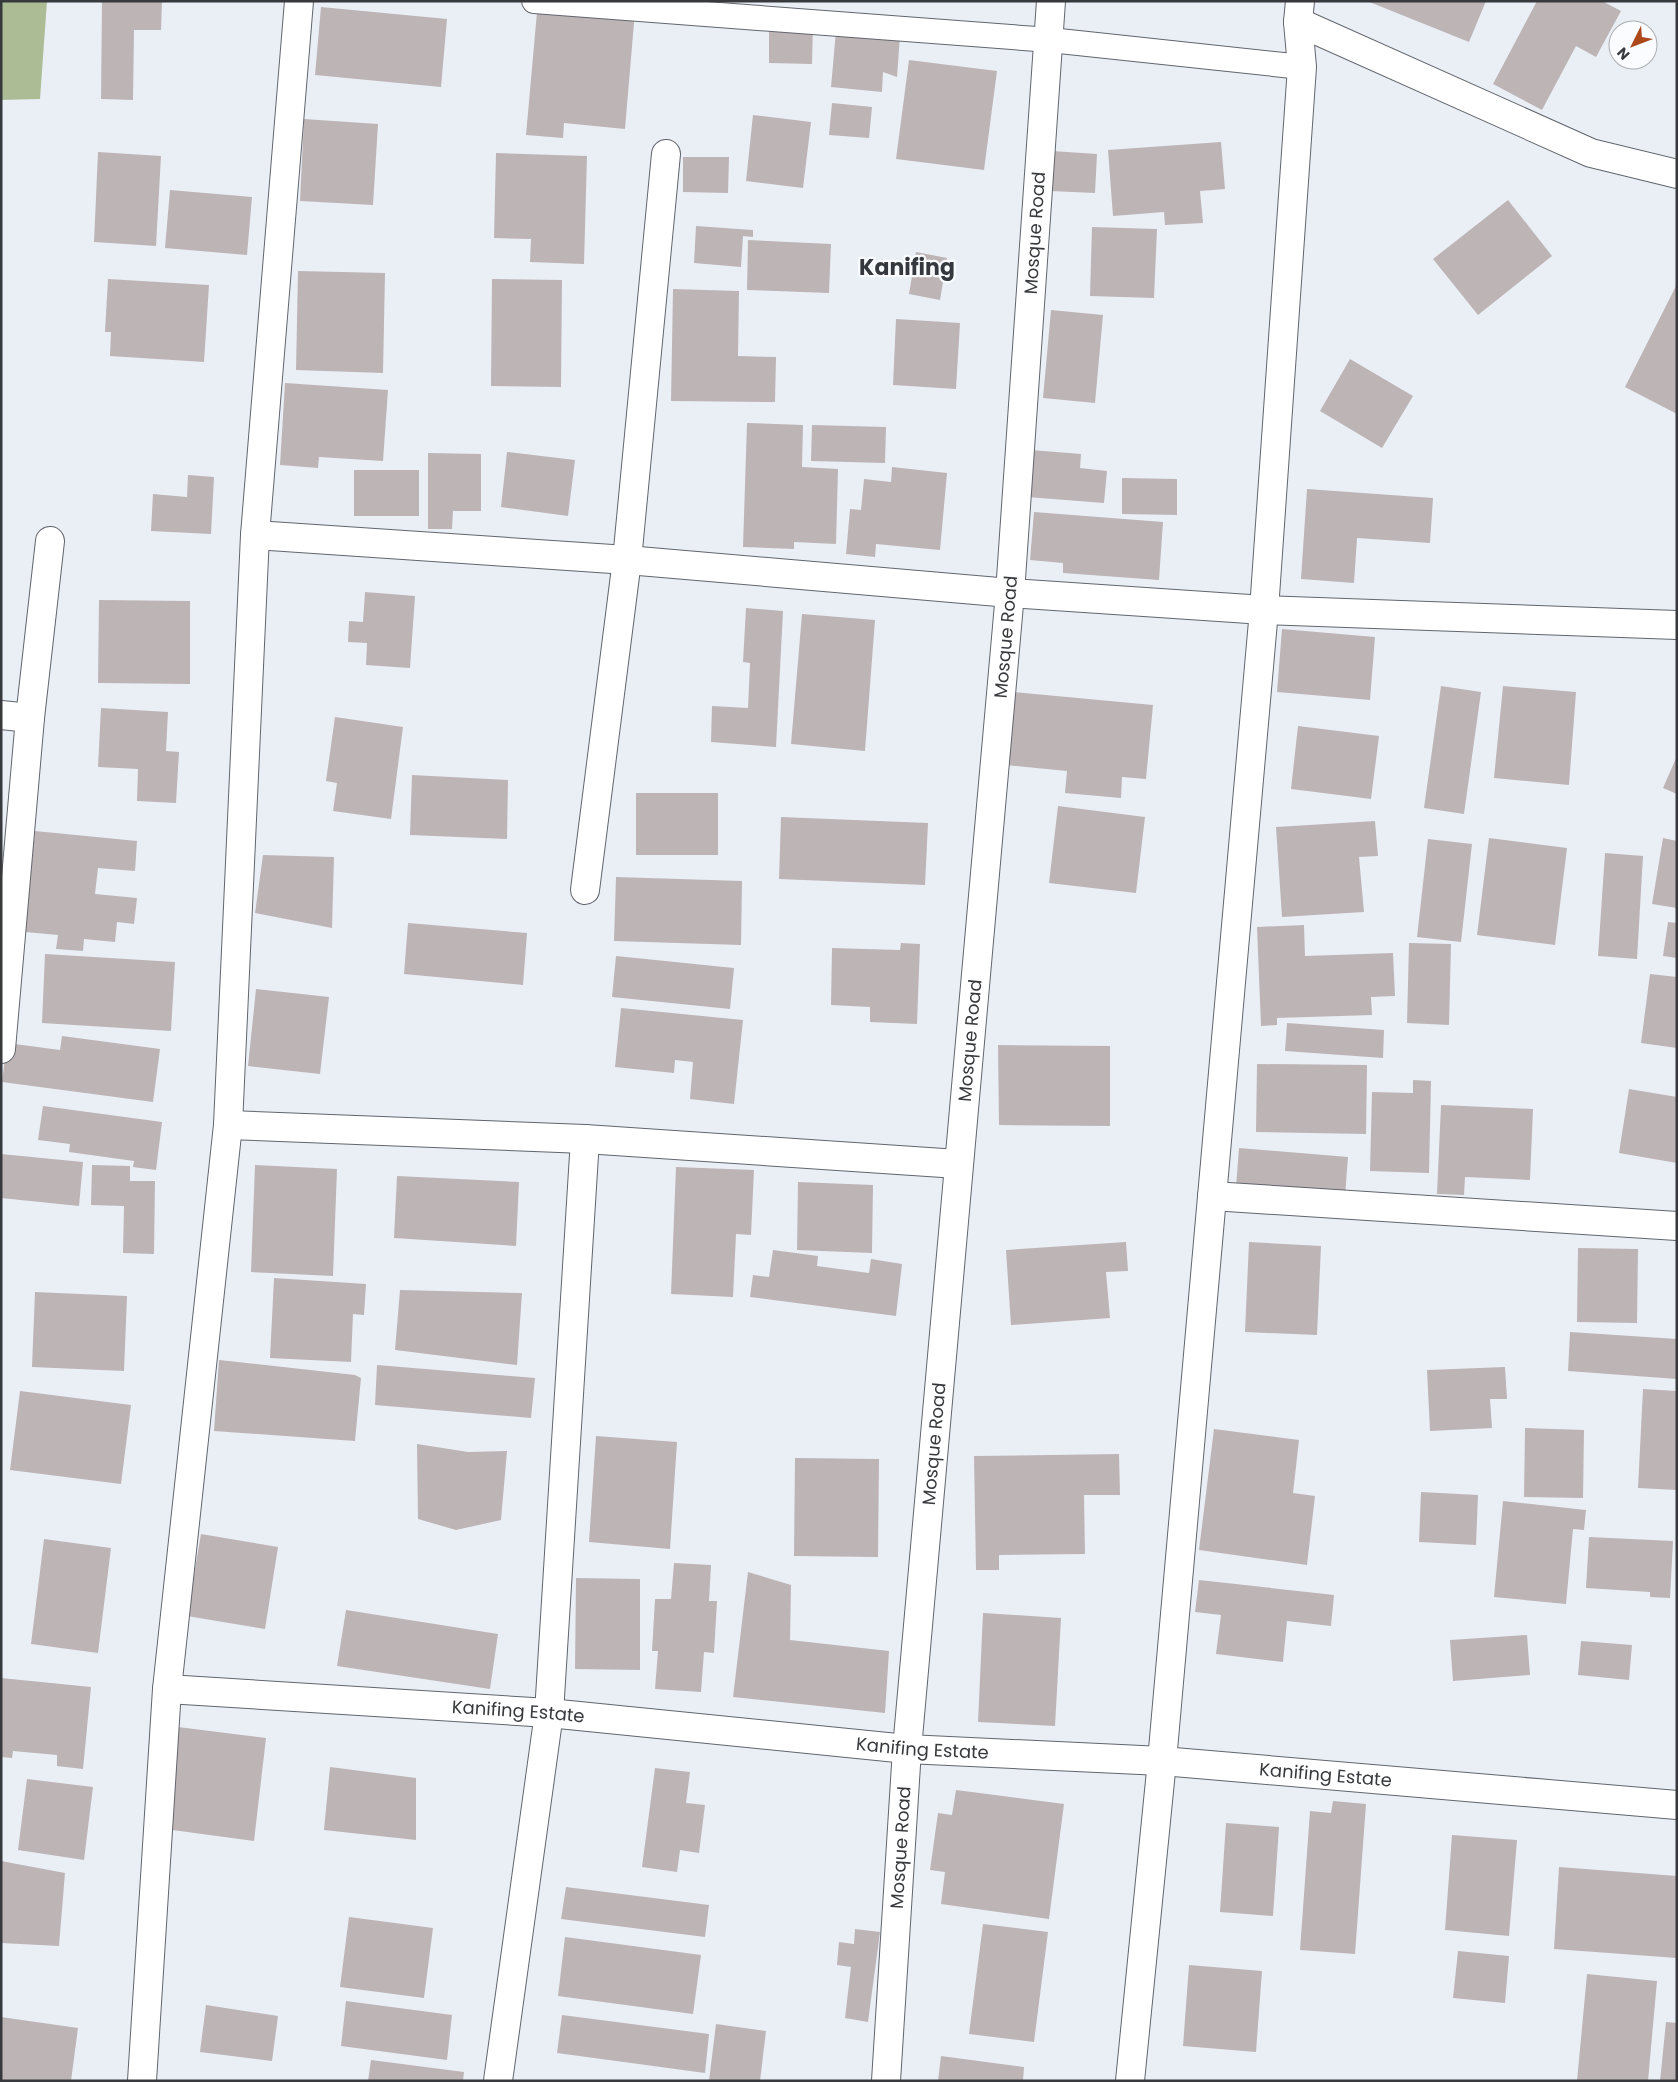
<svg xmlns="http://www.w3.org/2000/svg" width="1678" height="2082" font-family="Poppins,sans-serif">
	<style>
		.forest { fill: #acbd96 }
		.building { fill: #bdb4b6 }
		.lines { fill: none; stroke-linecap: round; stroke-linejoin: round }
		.service-casing { stroke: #61656c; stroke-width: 26 }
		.minor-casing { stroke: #61656c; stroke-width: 30 }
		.tertiary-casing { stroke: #61656c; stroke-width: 30 }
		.service { stroke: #fff; stroke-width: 24 }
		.minor { stroke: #fff; stroke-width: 28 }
		.tertiary { stroke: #fff; stroke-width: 28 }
		.labels { text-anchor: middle; stroke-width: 4.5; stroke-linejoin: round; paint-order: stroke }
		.street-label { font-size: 18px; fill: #37393c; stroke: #fafcff }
		.district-label { font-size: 22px; font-weight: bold; fill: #35393f; stroke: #fafcff }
	</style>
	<rect width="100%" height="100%" fill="#eaeff6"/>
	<!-- forest -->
	<path class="forest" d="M1,1H47L40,99L1,100Z"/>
	<!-- building -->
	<path class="building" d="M102,1H162L161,30H134L133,100L101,99Z
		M538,1L635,11L625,129L564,123L563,138L526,135Z
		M1367,1H1486L1469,42Z
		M1537,1H1602L1621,11L1596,57L1576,46L1542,110L1493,84Z
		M321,7L447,19L441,87L315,75Z
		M769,23L813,24L812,64L769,63Z
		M836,31L900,36L897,77L883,72L882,92L831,87Z
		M909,60L997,71L984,170L896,159Z
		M832,103L872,107L869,138L829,135Z
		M753,115L811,122L803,188L746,181Z
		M304,119L378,124L373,205L300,201Z
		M1221,142L1225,189L1200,191L1203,223L1165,225L1164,212L1113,216L1108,150Z
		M1052,151L1097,154L1095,193L1050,191Z
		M98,152L161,156L156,246L94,242Z
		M496,153L587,156L584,264L530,262L531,239L494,238Z
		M683,157H729L728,193L683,192Z
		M170,190L252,197L247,255L165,248Z
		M1508,200L1552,256L1478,315L1433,259Z
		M696,226L753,230V237L743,236L741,267L694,263Z
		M1092,227L1157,229L1154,298L1090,296Z
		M748,240L831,244L829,293L747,290Z
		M916,252L947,258L940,300L909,294Z
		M298,271L385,273L383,373L296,370Z
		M108,279L209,285L204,362L110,356L111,332H105Z
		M492,279L562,280L561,387L491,386Z
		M1677,284V414L1625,387Z
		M673,289L739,291L738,356L776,357L775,402L671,401Z
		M1051,310L1103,315L1095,403L1043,398Z
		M896,319L960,323L956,389L893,385Z
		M1350,359L1413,396L1382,448L1320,411Z
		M285,383L388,390L383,461L319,457L318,468L280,465Z
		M747,423L803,425L802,467L838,469L836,544L794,542V549L743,547Z
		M812,425L886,427L885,463L811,461Z
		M1031,450L1081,454L1080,468L1107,471L1104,503L1027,497Z
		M507,452L575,460L568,516L501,507Z
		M428,453L481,454V511H453L452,529H428Z
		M892,467L947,473L940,550L876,544L875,557L846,554L850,509L861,510L864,479L891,482Z
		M354,470H419V516H354Z
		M188,475L214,477L211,534L151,531L153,494L187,497Z
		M1122,478L1177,479V515L1122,514Z
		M1307,489L1433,498L1430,543L1357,538L1354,583L1301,579Z
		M1034,512L1163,522L1159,580L1063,573V563L1030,560Z
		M365,592L415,596L410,668L366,665L367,643L348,642L349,621L363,622Z
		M99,600L190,601V684L98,683Z
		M746,608L783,611L776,747L711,742L712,706L748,708L750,663L743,662Z
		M802,614L875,620L865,751L791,744Z
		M1282,629L1375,637L1370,700L1277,692Z
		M1441,686L1481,692L1464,814L1424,808Z
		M1503,686L1576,692L1569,785L1494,778Z
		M1002,691L1153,705L1146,779L1122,777L1121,798L1065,793L1067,771L996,764Z
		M101,708L168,712L166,751L179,752L176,803L137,801L138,769L98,767Z
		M335,717L403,727L391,819L333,811L337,783L326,781Z
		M1298,726L1379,736L1371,799L1291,789Z
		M1677,756V794L1663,788Z
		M412,775L508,780L507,839L410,835Z
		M636,793H718V855H636Z
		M1058,806L1145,817L1136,893L1049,883Z
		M781,817L928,823L925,885L779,879Z
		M1375,821L1378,856L1359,857L1364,912L1282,917L1276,827Z
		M35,831L137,841L135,871L98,868L95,894L137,898L134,924L117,922L115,942L84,939L83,951L56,949L58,935L25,932Z
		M1489,838L1567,848L1555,945L1477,935Z
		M1663,838L1677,841V908L1652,904Z
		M1428,839L1472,844L1461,942L1417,937Z
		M1605,853L1643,856L1637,959L1598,956Z
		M263,855L334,857L332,928L255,913Z
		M616,877L742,881L741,945L614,941Z
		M1668,922L1677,923V958L1663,956Z
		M408,923L527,933L523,985L404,974Z
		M1304,925L1305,956L1393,953L1395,996L1371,997L1372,1015L1277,1018V1025L1261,1026L1257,927Z
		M901,943L920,944L917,1024L870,1022V1007L831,1005L832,948L900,950Z
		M1409,943L1451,944L1449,1025L1407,1023Z
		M45,954L175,962L171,1031L42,1023Z
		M616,956L734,968L730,1009L612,997Z
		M1650,974L1677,977V1048L1641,1043Z
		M256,989L329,997L320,1074L248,1066Z
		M621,1008L743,1020L734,1104L690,1099L693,1062L675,1060L674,1073L615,1067Z
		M1287,1023L1384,1030L1383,1058L1285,1051Z
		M62,1036L160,1049L153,1102L2,1082L7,1043L60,1050Z
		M998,1045L1110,1046V1126L999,1125Z
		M1257,1064L1367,1065L1366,1134L1256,1132Z
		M1413,1080L1431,1081L1429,1173L1370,1171L1372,1092L1413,1093Z
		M1629,1089L1677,1097V1163L1619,1153Z
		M1441,1105L1533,1109L1530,1180L1465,1177L1464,1195L1437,1194Z
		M43,1106L162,1122L156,1170L133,1167L134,1161L69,1152L70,1144L38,1140Z
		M1239,1148L1348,1157L1345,1196L1236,1187Z
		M1,1154L83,1162L79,1206L1,1198Z
		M92,1165L130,1166V1181H155L154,1254L123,1253L124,1206L91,1205Z
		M255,1165L337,1169L333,1276L251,1272Z
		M676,1167L754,1170L751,1235L736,1234L733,1297L671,1294Z
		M397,1176L519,1182L516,1246L394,1238Z
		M798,1182L873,1185L872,1253L797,1250Z
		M1126,1242L1128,1271L1106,1272L1110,1318L1011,1325L1006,1250Z
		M1249,1242L1321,1246L1317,1335L1245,1332Z
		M1578,1248L1638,1249L1637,1323L1577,1322Z
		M773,1250L818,1256L817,1266L869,1273L871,1259L902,1264L896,1316L750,1297L753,1275L769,1277Z
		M274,1278L366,1284L364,1315L353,1314L351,1362L270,1358Z
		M400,1290L522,1293L517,1365L395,1350Z
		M35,1292L127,1296L124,1371L32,1367Z
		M1570,1332L1677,1339V1379L1568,1371Z
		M219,1360L355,1375L361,1378L355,1441L214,1431Z
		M377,1365L535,1378L531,1418L375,1405Z
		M1505,1367L1507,1399H1490L1492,1428L1430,1431L1427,1370Z
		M1643,1389L1677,1391V1490L1638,1488Z
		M20,1391L131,1405L121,1484L10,1470Z
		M1525,1428L1584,1430L1583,1498L1524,1497Z
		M1214,1429L1299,1440L1293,1493L1315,1496L1307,1565L1199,1550Z
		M596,1436L677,1442L670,1549L589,1542Z
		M417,1444L468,1452L507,1451L501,1520L456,1530L418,1519Z
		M1119,1454L1120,1495H1084L1085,1554L999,1555V1570H976L974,1456Z
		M795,1458L879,1459L878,1557L794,1556Z
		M1421,1492L1478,1495L1476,1545L1419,1542Z
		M1503,1501L1586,1510L1584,1530L1573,1529L1566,1604L1494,1597Z
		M201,1534L278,1547L265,1629L187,1616Z
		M1589,1537L1673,1541L1670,1598L1650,1597V1592L1586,1588Z
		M44,1539L111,1548L98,1653L31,1644Z
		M674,1563L711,1565L709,1601H717L714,1653L704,1652L701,1692L655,1689L658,1651H652L655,1599H671Z
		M748,1572L791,1585L790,1640L889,1651L885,1713L733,1697Z
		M576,1578L640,1579V1670L575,1669Z
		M1199,1580L1334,1595L1331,1626L1287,1621L1283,1662L1216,1654L1221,1615L1195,1612Z
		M346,1610L498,1634L490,1689L337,1666Z
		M983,1613L1061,1618L1055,1726L978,1722Z
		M1527,1635L1530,1675L1453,1681L1450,1640Z
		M1581,1641L1632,1645L1629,1680L1578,1675Z
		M1,1678L91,1687L83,1769L57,1766V1755L13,1751L12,1758L1,1757Z
		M178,1727L266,1738L254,1841L165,1829Z
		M330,1767L416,1778V1840L324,1830Z
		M655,1768L690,1772L686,1803L705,1805L699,1853L680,1850L677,1872L642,1867Z
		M27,1779L93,1787L84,1860L18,1850Z
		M956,1790L1064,1804L1049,1919L941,1904L945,1872L930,1870L938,1813L952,1815Z
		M1333,1801L1366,1804L1355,1954L1300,1950L1310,1811L1331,1813Z
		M1226,1823L1279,1827L1273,1916L1220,1912Z
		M1452,1835L1517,1840L1509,1936L1445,1930Z
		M1,1861L65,1873L59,1946L1,1943Z
		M1559,1867L1677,1876V1958L1554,1949Z
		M566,1887L709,1905L705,1937L561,1919Z
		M349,1917L433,1928L424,1998L340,1987Z
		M983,1924L1048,1932L1034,2042L969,2034Z
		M855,1929L880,1932L868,2022L845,2018L851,1967L837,1965L839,1942L854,1944Z
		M565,1937L701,1955L693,2014L558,1996Z
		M1458,1951L1509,1956L1505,2003L1453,1998Z
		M1189,1965L1262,1971L1256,2052L1183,2046Z
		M1587,1974L1657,1981L1648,2081H1577Z
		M346,2001L452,2015L447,2060L341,2046Z
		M206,2005L278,2016L272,2061L200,2052Z
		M562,2015L709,2034L705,2073L557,2053Z
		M1,2017L78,2028L71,2081H1Z
		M1666,2022L1677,2023V2081H1660Z
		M716,2024L766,2031L760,2081H709Z
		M941,2056L1024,2067L1023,2081H938Z
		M371,2060L464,2072L463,2081H368Z"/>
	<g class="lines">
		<!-- service casing -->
		<g class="service-casing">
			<path id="service" d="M534,1L1050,40L1302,67"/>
		</g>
		<!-- minor casing -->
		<g class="minor-casing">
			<g id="minor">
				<path d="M1298,22L1591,153L1677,174"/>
				<path d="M255,535L627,560L1010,593L1264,610L1677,625"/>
				<path d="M1,715L30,718"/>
				<path d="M585,890L627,560L666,154"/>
				<path d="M1,1049L30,718L50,541"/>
				<path d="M228,1125L585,1139L958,1164"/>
				<path d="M1212,1196L1677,1226"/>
				<path id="s1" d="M167,1689L549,1713L907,1749L1162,1761L1677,1805"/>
				<path d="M142,2081L167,1689L228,1125L255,535L299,1"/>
				<path d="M498,2081L549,1713L585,1139"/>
				<path id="s2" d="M886,2081L907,1749L1010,593L1051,1"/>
			</g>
		</g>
		<!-- tertiary casing -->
		<g class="tertiary-casing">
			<path id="tertiary" d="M1130,2081L1162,1761L1264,610L1302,67L1298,22L1300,1"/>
		</g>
		<!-- service -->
		<use href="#service" class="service"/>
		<!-- minor -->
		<use href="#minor" class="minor"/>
		<!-- tertiary -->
		<use href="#tertiary" class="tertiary"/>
	</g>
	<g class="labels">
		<!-- street labels -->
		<g class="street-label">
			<text dy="6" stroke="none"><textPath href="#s2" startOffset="1854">Mosque Road</textPath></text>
			<text dy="6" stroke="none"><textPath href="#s2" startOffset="1449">Mosque Road</textPath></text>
			<text dy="6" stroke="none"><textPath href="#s2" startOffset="1044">Mosque Road</textPath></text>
			<text dy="6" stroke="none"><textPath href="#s2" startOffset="639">Mosque Road</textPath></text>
			<text dy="6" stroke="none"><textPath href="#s1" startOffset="352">Kanifing Estate</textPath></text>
			<text dy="6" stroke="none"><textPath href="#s1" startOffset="758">Kanifing Estate</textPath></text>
			<text dy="6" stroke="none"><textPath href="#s1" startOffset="1162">Kanifing Estate</textPath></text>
			<text dy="6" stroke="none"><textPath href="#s2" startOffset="234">Mosque Road</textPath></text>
		</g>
		<!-- district labels -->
		<g class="district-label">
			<text x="907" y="275">Kanifing</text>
		</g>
	</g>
	<!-- border -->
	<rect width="1678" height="2082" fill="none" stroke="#37393c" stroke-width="5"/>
	<!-- north arrow -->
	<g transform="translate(1633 45) rotate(228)"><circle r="24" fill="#fafcff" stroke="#acaeb1"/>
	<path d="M0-4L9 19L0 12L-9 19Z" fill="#ad481a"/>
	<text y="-8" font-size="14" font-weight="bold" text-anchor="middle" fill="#37393c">N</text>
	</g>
</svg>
